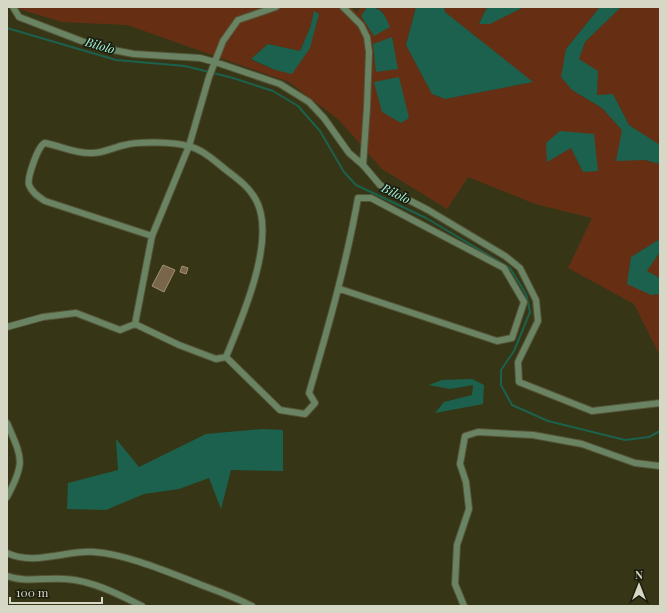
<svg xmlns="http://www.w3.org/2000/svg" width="667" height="613" font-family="'Playfair Display',serif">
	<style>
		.green { fill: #662f13; fill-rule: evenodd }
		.water { fill: #1c614d }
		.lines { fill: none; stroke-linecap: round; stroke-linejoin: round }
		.stream { stroke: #1c614d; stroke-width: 2 }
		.building { fill: #79664a; stroke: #a38f71 }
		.minor-casing { stroke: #535336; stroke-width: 8 }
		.minor { stroke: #6a8363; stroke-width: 6 }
		.labels { text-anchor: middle; stroke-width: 3.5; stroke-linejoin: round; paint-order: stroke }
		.water-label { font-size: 12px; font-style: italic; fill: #a3f9db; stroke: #1d1d0f }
	</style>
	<rect width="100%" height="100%" fill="#363617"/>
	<!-- green -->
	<path class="green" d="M12,7H351L357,13L361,7H367L361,16L385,14L376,7H416L406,45L432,94L445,99L532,82L445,12L444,7H490L486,9L479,23L489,24L524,7H600L566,49L572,90L602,108L622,130L633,160H645L660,164V239L631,257L651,295L660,294V356L634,304L568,268L592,218L535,204L468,177L447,209L382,169L339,120L289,82L127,25L62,22ZM314,11L310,48L275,70L251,60L268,44L300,51L310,28ZM593,134L583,172L571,148L547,162Z
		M621,7H660L659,146L629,125L613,94L597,96L579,59L585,42Z
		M660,252V278L646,271Z"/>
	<!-- water -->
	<path class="water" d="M367,7C381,7 385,14 390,27L374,36L361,16Z
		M416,7H444L445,12L533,82L445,99L432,94L406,45Z
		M490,7H524L490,24H479L486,9Z
		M600,7H621L585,42L579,59L598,71L597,95L613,94L629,125L660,145V164L645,160L616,161L622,130L602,108L572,90L561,77L566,49Z
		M314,11L319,14L310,48L292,74L275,70L251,59L268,44L300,51L310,28Z
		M392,37L398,69L376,72L373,44Z
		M399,77L409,118L401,123L382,112L374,82Z
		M560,131L594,134L598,171L583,172L571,148L547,162L546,143Z
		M660,239V252L647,271L660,278V294L651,295L627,284L631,257Z
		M472,379L484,385L483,404L435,413L444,402L472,395L473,385L450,389L429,385L442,380Z
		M263,429L283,430V471L231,470L221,509L209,478L179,489L144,494L106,510L67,509L68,483L118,470L116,439L139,467L206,434Z"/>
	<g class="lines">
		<!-- stream -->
		<path class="stream" d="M7,28L116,60L185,66L233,78L273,91L298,106L320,131L344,172L356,185L426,218L510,268L526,294L530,312L514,351L501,370V385L512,405L548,421L625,440L649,437L660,431"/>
	</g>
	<!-- building -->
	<path class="building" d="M163,265L175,270L164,292L152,286Z
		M182,266L188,268L186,274L180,272Z"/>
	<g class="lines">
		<!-- minor casing -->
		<g class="minor-casing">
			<path id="minor" d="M13,7L19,17L97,47L134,54L200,58L215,62L280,84L309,102L324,118L349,153L363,165L380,185L428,210L505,256L520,268L536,300L538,321L518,362L519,382L592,411L660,403
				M343,7L361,25L367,37L369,52L367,107L363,165
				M135,324L179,345L216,359L226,357C242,318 277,239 256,200C249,187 238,179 226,170C215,161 202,149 188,146C174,142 139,141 125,145C114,147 104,153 92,153C76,154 61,146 45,143C38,145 27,178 29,185C32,193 39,197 45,201L152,236
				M7,327L43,317L76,313L120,330L135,324L152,236L189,146L209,77L223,41L238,20L276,7
				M226,357L280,410L305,414L315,403L309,393C328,328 346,265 358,198H371L504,268L524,302L512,338L497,341L340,289
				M7,423C22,458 26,462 7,497
				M7,553C34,566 66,550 94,552C126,554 168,572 199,584C217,591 235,597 252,606
				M7,576C26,583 47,577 66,579C93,581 118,594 142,606
				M464,606L455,584L457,545L469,509L466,482L460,464L465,436L478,432L533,435L582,444L635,463L660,466"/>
		</g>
		<!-- minor -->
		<use href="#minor" class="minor"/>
	</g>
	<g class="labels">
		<!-- water labels -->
		<g class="water-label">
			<text transform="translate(100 46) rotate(16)" y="4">Bilolo</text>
			<text transform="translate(396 194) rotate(26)" y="4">Bilolo</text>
		</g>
	</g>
	<!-- border -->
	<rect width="667" height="613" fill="none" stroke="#d7d7c5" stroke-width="16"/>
	<!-- north arrow -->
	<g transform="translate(639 585)" stroke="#1d1d0f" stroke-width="3" paint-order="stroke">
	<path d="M0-3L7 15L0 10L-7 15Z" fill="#d7d7c5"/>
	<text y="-6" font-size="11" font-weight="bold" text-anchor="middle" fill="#d7d7c5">N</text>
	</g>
	<!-- scale -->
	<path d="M10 597v6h92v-6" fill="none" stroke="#d7d7c5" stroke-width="2"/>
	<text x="16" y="597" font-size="12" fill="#d7d7c5" stroke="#1d1d0f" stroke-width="3" paint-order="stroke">100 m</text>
</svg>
